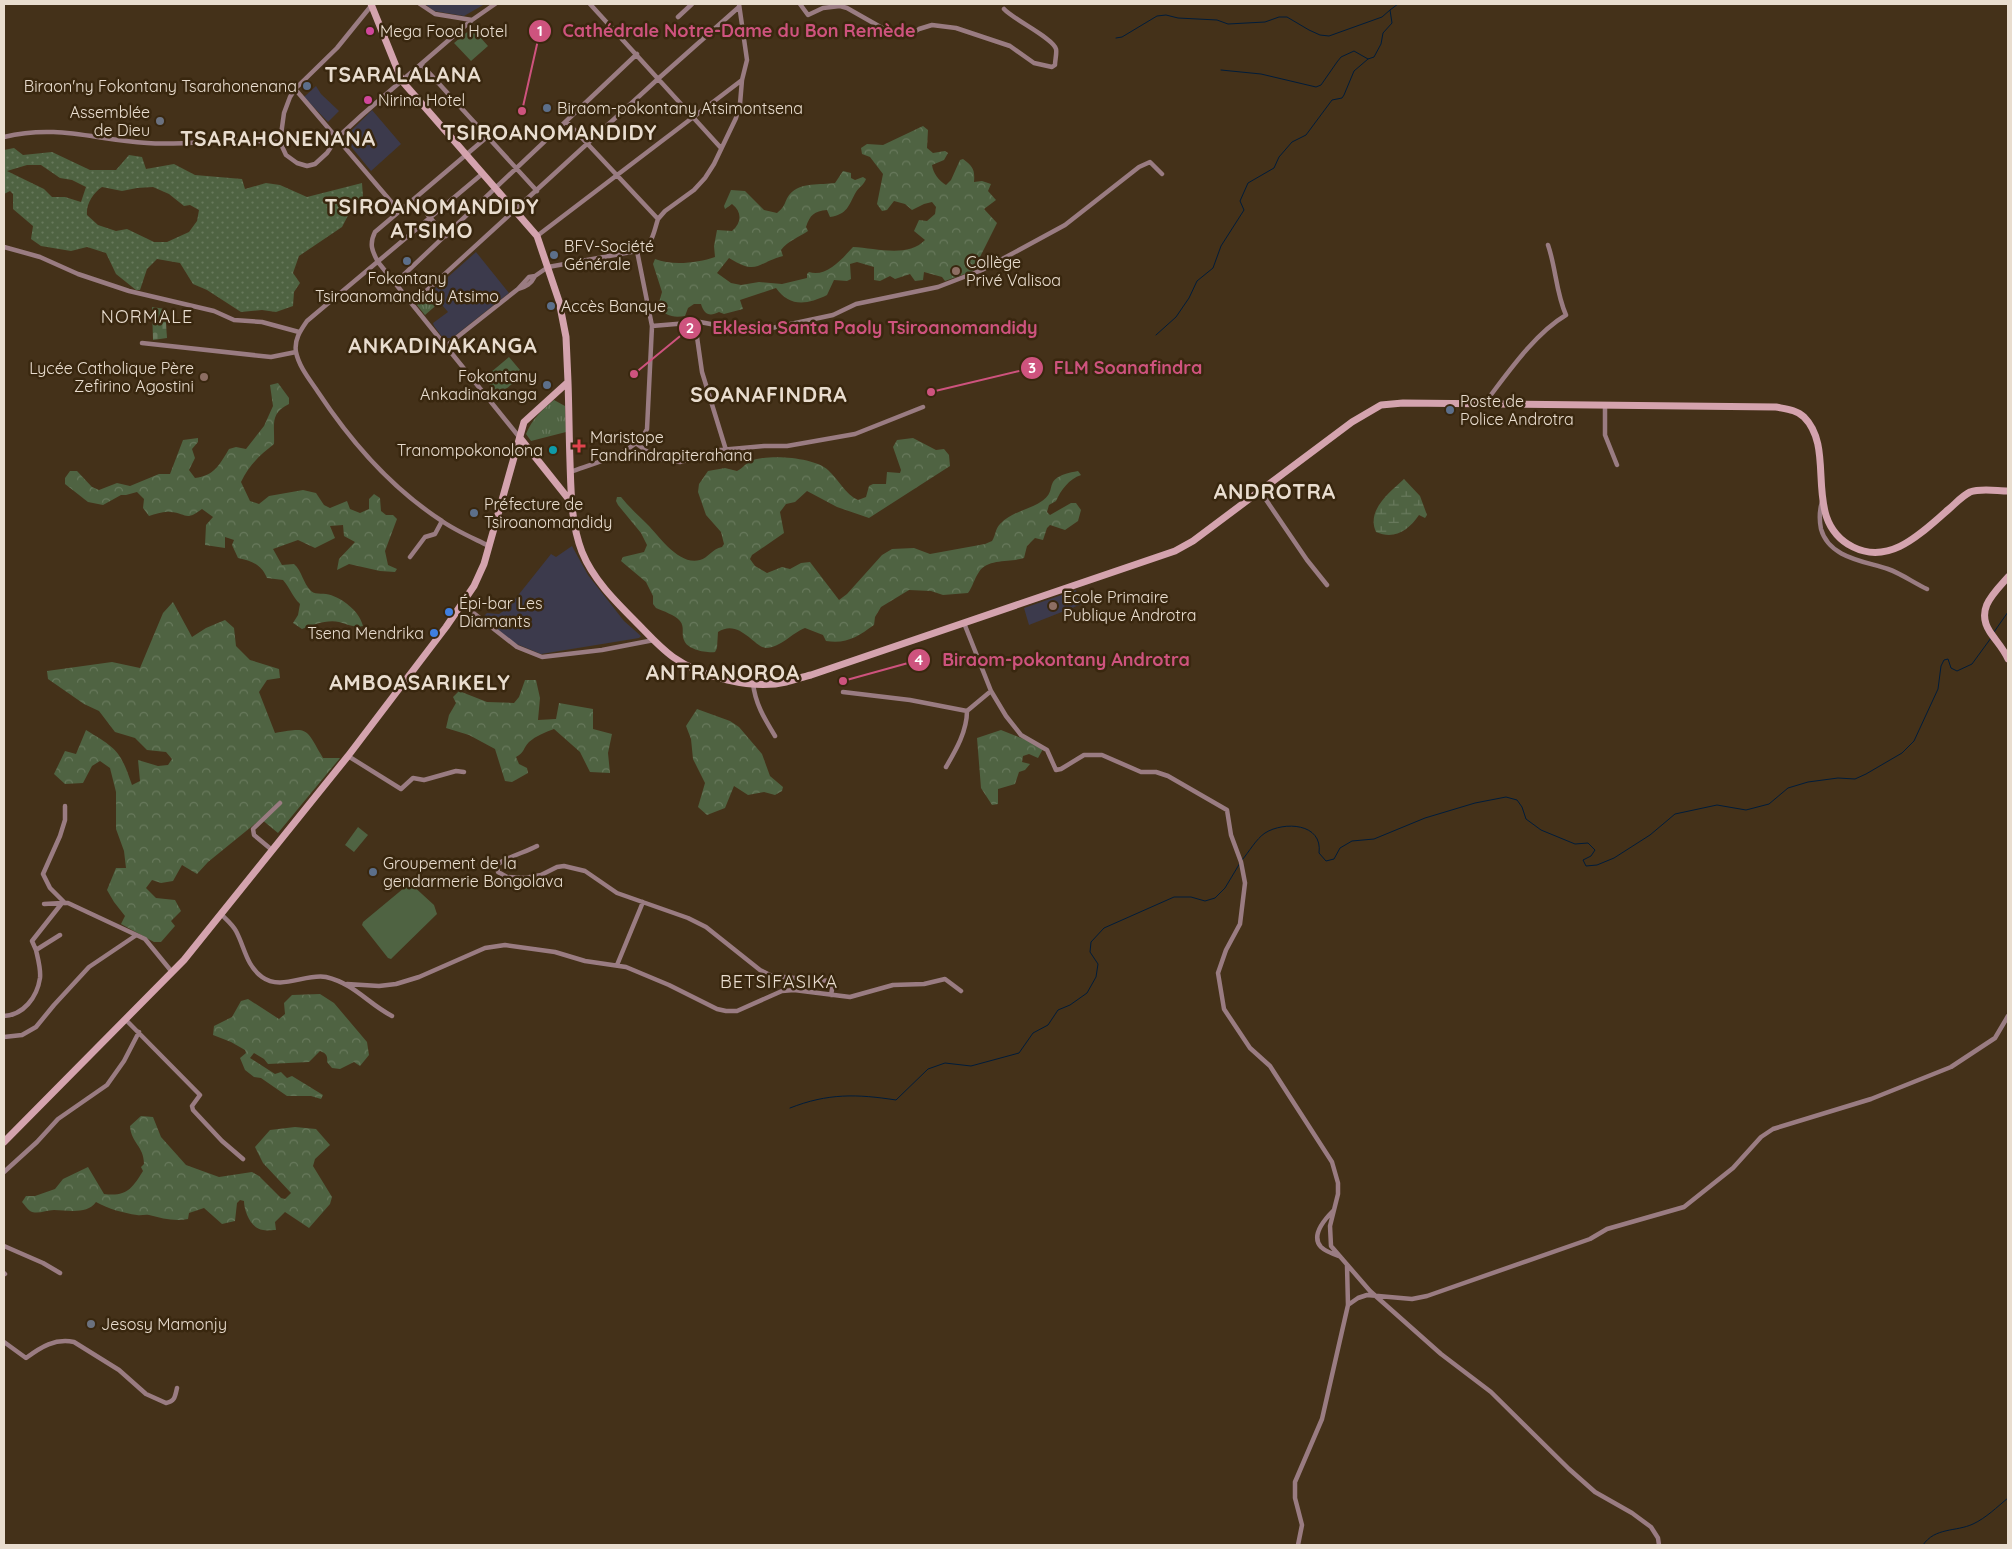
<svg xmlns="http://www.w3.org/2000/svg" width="2012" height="1549" font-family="Quicksand,sans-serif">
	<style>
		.education { fill: #3c3a4c }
		.grass { fill: url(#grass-dots); fill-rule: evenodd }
		.forest { fill: url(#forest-crowns) }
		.wetland { fill: url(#wetland-marsh) }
		.cemetery { fill: url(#cemetery-stones) }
		.park { fill: url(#park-tufts) }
		.garden { fill: #4f6342 }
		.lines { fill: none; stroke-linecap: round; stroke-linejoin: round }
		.stream { stroke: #001c3a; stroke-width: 1 }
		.street { stroke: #9a7c82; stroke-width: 4.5 }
		.secondary { stroke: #d4a3ae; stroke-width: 7 }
		.hotel-dot { fill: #d1479c; stroke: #39270f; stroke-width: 2 }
		.service-dot { fill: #5c6f8a; stroke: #39270f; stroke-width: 2 }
		.worship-dot { fill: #6b7280; stroke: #39270f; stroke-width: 2 }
		.education-dot { fill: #8d6e63; stroke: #39270f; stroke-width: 2 }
		.health-dot { fill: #e0444e; stroke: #39270f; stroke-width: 2 }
		.culture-dot { fill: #0f9aa8; stroke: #39270f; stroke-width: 2 }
		.shop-dot { fill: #3f7fe0; stroke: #39270f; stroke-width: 2 }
		.labels { text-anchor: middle; stroke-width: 5; stroke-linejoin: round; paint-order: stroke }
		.poi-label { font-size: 16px; fill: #e9ddcf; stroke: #39270f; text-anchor: start }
		.neighbourhood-label { font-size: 18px; letter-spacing: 1px; fill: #e9ddcf; stroke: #39270f }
		.district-label { font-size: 21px; font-weight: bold; letter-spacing: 1px; fill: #e9ddcf; stroke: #39270f }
		.leader { fill: none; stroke: #ce537e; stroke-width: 2 }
		.callout-dot { fill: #ce537e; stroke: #39270f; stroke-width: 2 }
		.mark-label { font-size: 15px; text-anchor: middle; font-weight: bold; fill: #fff }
		.callout-label { font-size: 18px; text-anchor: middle; font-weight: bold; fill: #ce537e; stroke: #39270f; stroke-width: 5; stroke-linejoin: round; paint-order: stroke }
	</style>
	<defs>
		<pattern id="grass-dots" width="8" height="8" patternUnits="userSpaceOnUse" patternTransform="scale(1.25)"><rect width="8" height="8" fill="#4f6342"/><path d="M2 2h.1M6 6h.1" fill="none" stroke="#68795c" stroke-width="1.8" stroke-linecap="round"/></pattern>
		<pattern id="forest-crowns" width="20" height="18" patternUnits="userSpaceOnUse" patternTransform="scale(1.25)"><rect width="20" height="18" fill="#4f6342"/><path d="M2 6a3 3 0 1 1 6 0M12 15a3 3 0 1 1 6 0" fill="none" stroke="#68795c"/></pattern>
		<pattern id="wetland-marsh" width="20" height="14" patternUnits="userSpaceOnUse" patternTransform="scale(1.25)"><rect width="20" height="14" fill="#4f6342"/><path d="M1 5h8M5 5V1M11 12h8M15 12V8" fill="none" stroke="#68795c"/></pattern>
		<pattern id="cemetery-stones" width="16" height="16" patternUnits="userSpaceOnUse" patternTransform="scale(1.25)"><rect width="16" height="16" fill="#4f6342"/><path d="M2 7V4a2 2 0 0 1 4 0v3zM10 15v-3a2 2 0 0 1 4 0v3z" fill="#68795c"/></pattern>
		<pattern id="park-tufts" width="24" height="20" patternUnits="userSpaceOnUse" patternTransform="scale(1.25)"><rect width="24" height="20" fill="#4f6342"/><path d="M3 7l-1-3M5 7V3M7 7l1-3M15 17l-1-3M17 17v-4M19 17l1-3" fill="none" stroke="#68795c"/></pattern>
	</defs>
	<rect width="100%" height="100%" fill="#443119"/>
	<!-- education -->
	<path class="education" d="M425,4H485L464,16L434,11Z
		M316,86L321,94L339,111L328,122L304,97Z
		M372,110L401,144L371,171L344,138Z
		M476,252L509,293L452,338H443L434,326L433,323L448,312L431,292Z
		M572,546L588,575L624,621L641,636L639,638L541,654L514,643L483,617L487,613L499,614L508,608L551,554L556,557Z
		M1076,590L1082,604L1029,625L1024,608Z"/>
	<!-- grass -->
	<path class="grass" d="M14,148L23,155L52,152L90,170H116L129,155L142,157L146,169L174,164L195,175L242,179L245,189L266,183L280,185L307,197L362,183L363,197L353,206L342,227L299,256L293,273L300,283L294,292L293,306L276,312L262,310L241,312L207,290L193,284L180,263L157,259L147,269L140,290H136L116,274L106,253L87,247L71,251L41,246L31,239L33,226L13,209V194L10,191L4,194V150ZM27,165H41L60,178L72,180L86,187L81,202L65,197H52L44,189L7,171ZM102,187L122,191L137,188L153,187L169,194L184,206L190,205L199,210L197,221L189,232L167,242H154L127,229L116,231L98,225L87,215C86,204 93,193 102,187Z"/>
	<!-- forest -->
	<path class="forest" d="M923,126L928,130L927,148L933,153L945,151L948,153L944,160L932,165C933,173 939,181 946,185L951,180L960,160L963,159C973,166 975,170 974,182L982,181L991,184L988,191L996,200L984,209L997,223L973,271L945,281L942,277L924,272L923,280L915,281L910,274L895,279L890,276L880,281L874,280V267L857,262L850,264L851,279L847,281L834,280L827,295C807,305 789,307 776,288L740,300L743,309L724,314L719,312C709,317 704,314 701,304H694L688,308L685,316C673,318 665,316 658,306L662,292L653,264L655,259C672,266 698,263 715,257L714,246L717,230L732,231C742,222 742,212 732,204L725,209L724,206L731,190L745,191L764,210L777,213C787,205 784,201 790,194C800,182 821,185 835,183L843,171L851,173V178L855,180L863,177L866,179C864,185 859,187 856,192C848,206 848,214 830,217L827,210C814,211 810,215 806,227L808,231C799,237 788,241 781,250L783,256C756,263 758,276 729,258L717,273L731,283L741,285L759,282L782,284L807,278V274L809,272C826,278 843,258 853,247C876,248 908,258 925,240L914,231L919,220L927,221L935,214L936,207L932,202L924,204L912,210L905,204L894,201L887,210L882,211L877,204L883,174L870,157L862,154L861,148L867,144L883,145Z
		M278,383L289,398V404C269,414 275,425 274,444C260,455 249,465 241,482L250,501L259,504L269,496L303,490L316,493L324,505L330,508L347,501L350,509L360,513L369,509V499L374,494L380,498L381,511L386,515H393L397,519L385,551L388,565L397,569L395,572L380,571L349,564L337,570L339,559L355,542L344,536L343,525L330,526L335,538L315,548L298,540L273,549L282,565L294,564C302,571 303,583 311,591C315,595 321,593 326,594C340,596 360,611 363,626C353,628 348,624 339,622C328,619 312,625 302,629L293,623L298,615L300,604C292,596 290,588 283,580L267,578C261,564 252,561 238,558L232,545L234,540L225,537V548L205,545L206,525L213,517L202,509C185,522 187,513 170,512C164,511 156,514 149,516L143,508L144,499L137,492L126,495H121L103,505L88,502L65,484V478L70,471H77L92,487L99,490L117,483L130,486L159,474H170L183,440L198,438V442L192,449L195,458L189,470L195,478C214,476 220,464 229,449L236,447L246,449L264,426L273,406L270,385Z
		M913,438L936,450L944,449L949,455L950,466L869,518L837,507L807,491L795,502L786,504L780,512L784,533L752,555L750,559L755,566L767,573L782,567L790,569L801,563L810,562L839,600L847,594L882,555L892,549L914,548L930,554L985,544L992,541C996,535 995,529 1000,524C1011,512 1029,510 1042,501C1060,489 1039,478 1078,471L1081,475C1069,479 1061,490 1056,501L1049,505L1047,512L1050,515L1071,503H1076L1081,510L1078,521L1065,530L1050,525L1047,528L1043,540L1035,538L1027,546L1024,558C1010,563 988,558 979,572C974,579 973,586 968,593L943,595L931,591L909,590L881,607L875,617L874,625C857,637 847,644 826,641L823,635L805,628C792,633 780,648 766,648C754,647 739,618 718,632L717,648L715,652C707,653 687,650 684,640C681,634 685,627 680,621C675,615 663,611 656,608L653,604V596L646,582L621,561L623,557L644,552L647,545L641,533L618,505L616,501L617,497H621C629,507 638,515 648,525C659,536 679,566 700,560C708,558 712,549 722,547L724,544L721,532L706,515L698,492L699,484L708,471L725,468L737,471C742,469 745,464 749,462C765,453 815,457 828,470C839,480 845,494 858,500L866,497L869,486L873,484H886L887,472L900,473L901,470L893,447L897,440Z
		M173,602L192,637L206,628L225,620L234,628L236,646L250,660L279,669L280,678L267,680L259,692L275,733C310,727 305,728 323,758H340L278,833L261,819L208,862L197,874L182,865L173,881L161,883L152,880L146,888L156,898L175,900L181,911L171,921L175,926L161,942H154L121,924L125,916L114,902L107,890L116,868H126L124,851L116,829V792L110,768L100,761L92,766L83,783L65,784L54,774L65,751L76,754L86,730C117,749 120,750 132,785L140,781L138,760L158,766L168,765L172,759L166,752L147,750L135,738L115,732L99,711L84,704L48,679L47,671L112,662L140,668L163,613Z
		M525,680H536L540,698L538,720L556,719L559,703L593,709V729L612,734L608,753L610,773L590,772L580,752L554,729C545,732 536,736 529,742C523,748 525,752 516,757L519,764L527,768L528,773L512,782L505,781L495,749L469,735L446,728L449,715L456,703L453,697L459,691L487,702L514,703L519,697Z
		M697,709L730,721L739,727L762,754L770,776L783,787L782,791L775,795L764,792L748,795L734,786L725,808L707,815L698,807L705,783L693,759L691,739L686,726Z
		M1001,730L1031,742L1043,749L1038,758L1029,754L1023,756L1022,762L1030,764L1025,770L1019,772L1015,784L998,789V804L992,805L981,788L977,738Z
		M320,994L334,1003L367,1042L369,1055L360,1066L354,1062L340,1069L332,1068L327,1062C328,1056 326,1053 320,1051L309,1062L268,1064L264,1059L254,1053L250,1058L275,1074L281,1072L287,1078L292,1076L323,1095L321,1099L311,1096H287L261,1078L254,1077L245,1070L240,1058L246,1053L245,1050L231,1042L213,1035L214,1026L232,1017L241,1001L248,999L279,1019L285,1014L284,1003L292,995Z
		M141,1116L153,1117L161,1137L186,1165L219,1177L252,1172L259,1176L281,1198L285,1199L291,1193L263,1163L255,1147L270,1130L295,1127L316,1129L330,1145L315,1159L313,1166L332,1197L330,1204L309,1228L285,1212L275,1222L276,1230C272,1230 267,1231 263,1230C251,1229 244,1211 244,1201L240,1200L237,1203L235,1221L222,1224L204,1208L189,1213L188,1219C174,1222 162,1218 149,1215C145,1214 141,1216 137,1215C123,1213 109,1209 96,1202C87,1215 67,1210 54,1210C46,1210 37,1215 30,1211C27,1209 24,1204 22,1202L26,1196H35L55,1189L63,1179L88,1167L104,1194C126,1197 132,1189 143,1171L141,1167L144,1164C144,1146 131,1143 130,1126Z"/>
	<!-- wetland -->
	<path class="wetland" d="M1404,479L1420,496L1427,515L1425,518L1419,515C1408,531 1394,540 1376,532C1366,510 1390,492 1404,479Z"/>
	<!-- cemetery -->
	<path class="cemetery" d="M152,307L165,309L167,338L153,340Z"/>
	<!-- park -->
	<path class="park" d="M431,292L440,302L425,315L417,305Z
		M554,400L565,406L566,432L531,441L526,434C532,419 542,410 554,400Z"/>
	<!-- garden -->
	<path class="garden" d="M472,28L488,46L471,61L454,43Z
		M509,357L520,370L508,379L512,384L501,393L497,389L495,391L484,378Z
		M358,827L368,835L354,852L345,845Z
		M410,883L434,905L437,914L391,959L388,958L362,925L363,922Z"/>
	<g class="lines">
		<!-- stream -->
		<path class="stream" d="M1116,38L1122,37L1157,16L1166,15L1178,18L1217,20L1228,24L1265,22L1279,17H1287L1309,30L1320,35L1329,36L1382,17L1390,10
			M1221,70L1261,74L1316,87L1321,85L1337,62L1341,57L1354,51L1368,59L1374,57L1381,44L1383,33L1392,23L1390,10L1398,4
			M1156,335L1176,317L1189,298L1197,281L1213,268L1221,246L1244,210L1240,201L1248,183L1274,168L1279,157L1292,142L1306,135L1332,100L1342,98L1344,95L1354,71L1368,59
			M1994,632L2008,612
			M1242,860C1249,852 1256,839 1265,833C1284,821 1323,823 1319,853L1326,861L1334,859L1340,848L1352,841L1374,839L1425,818L1475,803L1506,797L1517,800L1522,807L1526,819L1541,830L1575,844L1588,843L1595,850L1591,856L1583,860L1586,866L1597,865L1614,858L1650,835L1675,814L1717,805L1746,810L1769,804L1788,788L1808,782L1838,778L1855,779L1866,774L1902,753L1914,741L1938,689L1941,666L1944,660L1948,659L1951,668L1957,671L1972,664L1991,638
			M790,1108C828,1093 857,1094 896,1100L928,1069L945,1063L971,1066L1019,1053L1033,1033L1048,1025L1058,1010L1070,1005L1087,993L1096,977L1098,964L1090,952L1091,942L1104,928L1174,897H1191L1205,901L1215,898L1225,888L1240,863
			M1923,1545C1935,1527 1956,1532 1973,1524C1986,1518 1997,1507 2008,1498"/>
		<!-- street -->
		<path class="street" d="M420,4L435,14L472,20
			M590,4L721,148
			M800,4L808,15L823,8L840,6L847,8L884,29L913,33L919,29L932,25L956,28L1010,46L1034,63L1052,67L1055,65C1055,60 1057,53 1056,49C1053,38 1014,20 1004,9
			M371,6L337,48L295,89L399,211
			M678,17L692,4
			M421,64L537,191
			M295,89L290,97L284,113L280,142L286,155L297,163L307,166L315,164L327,153L337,138L362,115L472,20L495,4
			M4,137C58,124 94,140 147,143C174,145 200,142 227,141C245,140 263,142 280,142
			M487,137L375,232C369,244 372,251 378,262L520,438
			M482,174L307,321C300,331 294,340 296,352C299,367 310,380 318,392C351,442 391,488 442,521C456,531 473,538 489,546
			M414,199L446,236
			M658,219L665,211L694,190L705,178L714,164L736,118L740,104L742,80L747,60L739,4
			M537,236L742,80
			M4,247L40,257L78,274L129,291L214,311L234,320L262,322L299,332
			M395,283L637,54
			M518,289C526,287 531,284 535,276
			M412,304L659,78L739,7
			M691,325L697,337L702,372L726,450
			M652,326L700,322L737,329H767L833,315L856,304L938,287L982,270L1065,225L1139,167L1150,162L1162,174
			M142,343L271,357L296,352
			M446,346L518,289L529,277L535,276L548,267L637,251C653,246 653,234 658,219L567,122
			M1484,404C1507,374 1534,334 1566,315C1556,293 1556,268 1548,245
			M1605,405V435L1617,465
			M637,444L652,455L664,460L680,462L720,450L764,446H787L855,434L923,407
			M570,472C594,463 637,453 647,429L652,326L637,251
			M1260,491L1307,560L1327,585
			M1822,502C1819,512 1819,519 1821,529C1829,558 1864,561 1888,569C1902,574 1914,583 1927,589
			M410,557L425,537L435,534L442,521
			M462,604L517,647L542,657L602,650L654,640
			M753,683C755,703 764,718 775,736
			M991,691L1006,716L1021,735L1047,750L1056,770L1061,769L1084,755H1102L1141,772H1156L1168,776L1227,810L1231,835L1241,862L1245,883L1240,924L1226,950L1218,973L1224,1009L1250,1048L1270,1066L1332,1162L1338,1183V1194L1330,1226L1331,1246L1370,1291L1441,1354L1491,1392L1569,1469L1595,1492L1632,1513L1651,1527L1658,1538L1659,1545
			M843,692L910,700L967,711L991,691L964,623
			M348,756L401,789L413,778L424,780L456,771L464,772
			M946,767C956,750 967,731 967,711
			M65,806V820L60,836L43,874L50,888L65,903
			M537,846C526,852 504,858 497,865L498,872L507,877L525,878L541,875L557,867L564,866L585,871L617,893L688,918L706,927L760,970L772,976L830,981L833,984L831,995
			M272,850L254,835L253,829L280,803
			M44,904L62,903
			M221,914C226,919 233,925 236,931C245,948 246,965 262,977C281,991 306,973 326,977C355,984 367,1003 392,1016
			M36,950L32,941L62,903H68L145,939L172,972
			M617,965L643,902
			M347,984L379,986L396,984L419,977L485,948L505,945L555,952L585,961L626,967L669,985L717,1009L726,1011H737L782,991L794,990L850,997L893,985L924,984L945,979L961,991
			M4,1016C23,1015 37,998 40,978C41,969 38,959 36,950L60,935
			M125,1019L200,1095L192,1106L193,1110L222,1141L243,1159
			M4,1037L22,1035L36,1027L54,1005L89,967L135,936
			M4,1172L37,1142L58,1119L107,1085L124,1061L139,1032
			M1333,1211C1325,1219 1310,1235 1321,1247C1325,1251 1333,1254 1339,1256
			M4,1246L43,1263L60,1273
			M4,1273L5,1274
			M1348,1305L1358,1298L1367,1295L1412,1299L1427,1296L1590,1239L1607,1229L1684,1207L1733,1168L1761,1137L1773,1129L1871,1099L1951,1067L1995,1038L2008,1016
			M4,1342L26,1358C41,1347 55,1338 74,1342L119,1370L146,1394L166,1403C175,1401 175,1397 177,1388
			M1298,1545L1302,1525L1295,1498V1482L1322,1419L1348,1305L1347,1265"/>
		<!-- secondary -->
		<path class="secondary" d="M568,382C569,409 569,435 570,462C571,492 571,524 582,552C593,579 614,600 635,621C647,633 659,647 673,657C701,677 753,690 786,682C794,680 803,677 811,675L1175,551L1193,541L1352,422L1381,405L1403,403L1776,407C1786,409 1797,410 1804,417C1838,451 1800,520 1853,547C1891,566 1923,531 1949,509C1956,503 1962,496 1970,492C1981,488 1997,491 2008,491
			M520,438L571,502
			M2008,577C1994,593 1975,609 1990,632C1996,641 2004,649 2008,659
			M4,1142L184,960L348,756L446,627L474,586L484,564L524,422L568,382L566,337L559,301L537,236L402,81L371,4"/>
	</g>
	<!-- markers -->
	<g class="hotel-dot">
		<circle cx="370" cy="31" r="5"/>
		<circle cx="368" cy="100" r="5"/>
	</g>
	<g class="service-dot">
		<circle cx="307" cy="86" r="5"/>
		<circle cx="547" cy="108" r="5"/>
		<circle cx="554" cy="255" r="5"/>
		<circle cx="407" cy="261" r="5"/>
		<circle cx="551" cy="306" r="5"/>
		<circle cx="547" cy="385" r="5"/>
		<circle cx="1450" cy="410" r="5"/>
		<circle cx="474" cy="513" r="5"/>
		<circle cx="373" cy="872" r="5"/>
	</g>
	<g class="worship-dot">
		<circle cx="160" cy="121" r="5"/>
		<circle cx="91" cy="1324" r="5"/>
	</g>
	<g class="education-dot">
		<circle cx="956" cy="271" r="5"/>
		<circle cx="204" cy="377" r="5"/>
		<circle cx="1053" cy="606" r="5"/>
	</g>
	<path class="health-dot" d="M576.5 438.5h5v5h5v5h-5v5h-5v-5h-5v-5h5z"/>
	<circle class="culture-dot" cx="553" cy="450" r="5"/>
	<g class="shop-dot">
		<circle cx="449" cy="612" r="5"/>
		<circle cx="434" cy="633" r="5"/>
	</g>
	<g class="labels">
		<!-- poi labels -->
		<g class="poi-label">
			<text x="380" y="37">Mega Food Hotel</text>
			<text x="297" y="92" text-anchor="end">Biraon'ny Fokontany Tsarahonenana</text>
			<text x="378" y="106">Nirina Hotel</text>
			<text x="557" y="114">Biraom-pokontany Atsimontsena</text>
			<text x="150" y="118" text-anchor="end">Assemblée<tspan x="150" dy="18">de Dieu</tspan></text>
			<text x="564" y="252">BFV-Société<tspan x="564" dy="18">Générale</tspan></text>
			<text x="966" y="268">Collège<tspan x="966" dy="18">Privé Valisoa</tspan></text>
			<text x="407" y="284" text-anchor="middle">Fokontany<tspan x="407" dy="18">Tsiroanomandidy Atsimo</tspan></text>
			<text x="561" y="312">Accès Banque</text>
			<text x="194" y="374" text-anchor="end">Lycée Catholique Père<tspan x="194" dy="18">Zefirino Agostini</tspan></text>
			<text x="537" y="382" text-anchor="end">Fokontany<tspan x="537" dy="18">Ankadinakanga</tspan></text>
			<text x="1460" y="407">Poste de<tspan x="1460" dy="18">Police Androtra</tspan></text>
			<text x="590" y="443">Maristope<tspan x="590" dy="18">Fandrindrapiterahana</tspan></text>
			<text x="543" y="456" text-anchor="end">Tranompokonolona</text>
			<text x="484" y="510">Préfecture de<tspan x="484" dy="18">Tsiroanomandidy</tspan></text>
			<text x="1063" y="603">Ecole Primaire<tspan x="1063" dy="18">Publique Androtra</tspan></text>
			<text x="459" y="609">Épi-bar Les<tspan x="459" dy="18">Diamants</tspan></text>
			<text x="424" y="639" text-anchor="end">Tsena Mendrika</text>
			<text x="383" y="869">Groupement de la<tspan x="383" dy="18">gendarmerie Bongolava</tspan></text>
			<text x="101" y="1330">Jesosy Mamonjy</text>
		</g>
		<!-- neighbourhood labels -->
		<g class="neighbourhood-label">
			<text x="147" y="323">NORMALE</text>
			<text x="779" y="988">BETSIFASIKA</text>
		</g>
		<!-- district labels -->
		<g class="district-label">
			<text x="403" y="82">TSARALALANA</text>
			<text x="550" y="140">TSIROANOMANDIDY</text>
			<text x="278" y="146">TSARAHONENANA</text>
			<text x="432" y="214">TSIROANOMANDIDY<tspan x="432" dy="24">ATSIMO</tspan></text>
			<text x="443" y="353">ANKADINAKANGA</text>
			<text x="769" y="402">SOANAFINDRA</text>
			<text x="1275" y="499">ANDROTRA</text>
			<text x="723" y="680">ANTRANOROA</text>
			<text x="420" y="690">AMBOASARIKELY</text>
		</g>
	</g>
	<!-- callouts -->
	<path class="leader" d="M522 111L540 31M634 374L690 328M931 392L1032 368M843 681L919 660"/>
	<g class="callout-dot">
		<circle cx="522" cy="111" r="5"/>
		<circle cx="634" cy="374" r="5"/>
		<circle cx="931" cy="392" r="5"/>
		<circle cx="843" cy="681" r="5"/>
		<circle cx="540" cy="31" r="12"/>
		<circle cx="690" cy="328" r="12"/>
		<circle cx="1032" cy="368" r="12"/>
		<circle cx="919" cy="660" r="12"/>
	</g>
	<g class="mark-label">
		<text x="540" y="36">1</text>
		<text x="690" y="333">2</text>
		<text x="1032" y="373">3</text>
		<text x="919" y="665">4</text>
	</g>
	<g class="callout-label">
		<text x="739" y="37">Cathédrale Notre-Dame du Bon Remède</text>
		<text x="875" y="334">Eklesia Santa Paoly Tsiroanomandidy</text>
		<text x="1128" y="374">FLM Soanafindra</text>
		<text x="1066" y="666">Biraom-pokontany Androtra</text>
	</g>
	<!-- border -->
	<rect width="2012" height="1549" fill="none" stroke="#e9ddcf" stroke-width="10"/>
</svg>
